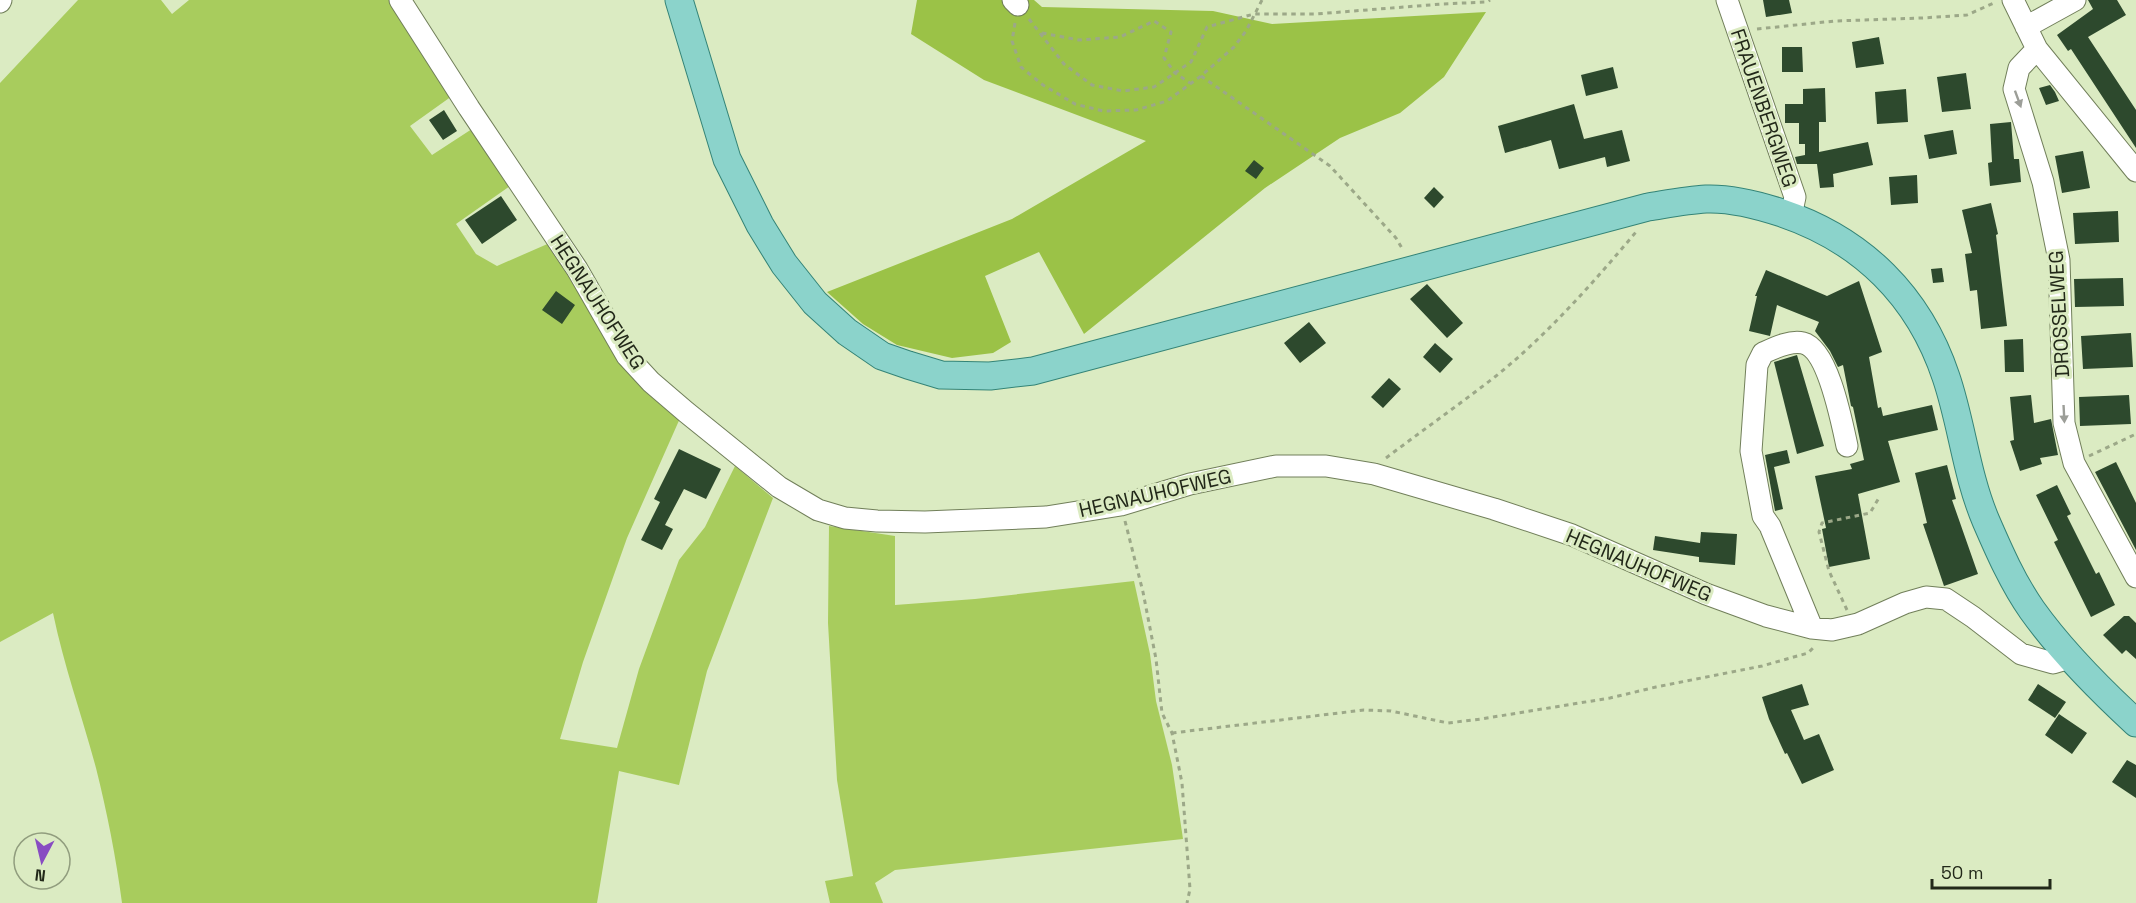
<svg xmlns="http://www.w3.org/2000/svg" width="2136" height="903" font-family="'Space Grotesk',sans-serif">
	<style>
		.green { fill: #a8cc5d }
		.forest { fill: #9bc247 }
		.building { fill: #2d492d }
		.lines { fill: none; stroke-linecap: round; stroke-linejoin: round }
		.minor-casing { stroke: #717f5a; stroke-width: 23 }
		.major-casing { stroke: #348477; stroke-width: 29 }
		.path { stroke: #9ca888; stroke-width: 3; stroke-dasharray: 4.5 4.5; stroke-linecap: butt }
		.minor { stroke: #fff; stroke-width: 21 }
		.major { stroke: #8bd3cb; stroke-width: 27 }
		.oneway { fill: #9c9e98 }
		.labels { text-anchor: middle; stroke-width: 6; stroke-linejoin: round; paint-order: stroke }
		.street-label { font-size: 20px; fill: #222819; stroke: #dbebc2 }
	</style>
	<rect width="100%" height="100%" fill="#dbebc2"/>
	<!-- green -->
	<path class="green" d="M78,0H161L172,14L189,0H397L452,96L410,126L432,155L475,127L513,184L456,224L476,254L497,266L552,242L681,416L627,538L583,662L560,739L617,748L639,669L679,560L705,527L735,466L773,498L707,671L679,785L619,771L597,903H122C116,857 107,812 96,768C82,716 64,666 53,613L0,642V83Z
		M829,526L895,536V605L975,599L1134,581L1150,654L1156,701L1172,765L1183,839L895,870L875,883L883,903H830L825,881L853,876L837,780L828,623Z"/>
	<!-- forest -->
	<path class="forest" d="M917,0H1034L1042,7L1213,11L1272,24L1486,12L1444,77L1400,113L1340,138L1265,188L1084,334L1039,252L985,276L1011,342L993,353L952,358L897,345L863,324L827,292L1012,219L1146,141L984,80L911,34Z"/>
	<!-- building -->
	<path class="building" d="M1763,0H1789L1792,13L1766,17Z
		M2088,0H2117L2126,15L2088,37L2136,110V148L2071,49L2068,51L2057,35L2093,9Z
		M1879,37L1884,64L1856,68L1852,42Z
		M1782,47H1802L1803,72H1782Z
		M1613,67L1618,88L1586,96L1581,75Z
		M1966,73L1971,109L1942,112L1937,77Z
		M2050,85L2055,92L2059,101L2046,105L2039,88Z
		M1825,88L1826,122H1819V152L1868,142L1873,165L1833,174L1834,187L1820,188L1817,164H1797L1795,157L1805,155V144H1799V123H1785V104H1803V89Z
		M1906,89L1908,122L1877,124L1875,92Z
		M1574,104L1584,139L1622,130L1630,161L1607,167L1605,157L1559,169L1551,140L1505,153L1498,126Z
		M444,110L457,131L443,140L429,120Z
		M2011,122L2014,159H2019L2021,182L1990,186L1988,163L1992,162L1990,124Z
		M1953,130L1957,154L1929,159L1924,135Z
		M2083,151L2090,188L2062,193L2055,156Z
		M1254,160L1264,168L1256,179L1245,171Z
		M1917,175L1918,203L1891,205L1889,177Z
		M1434,187L1444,197L1434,208L1424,198Z
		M501,196L517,220L482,244L465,220Z
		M1991,203L1998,234L1996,235L2007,326L1981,329L1977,290L1970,291L1965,254L1972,253L1962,210Z
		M2118,211L2119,242L2075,244L2073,213Z
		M1942,268L1944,282L1933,283L1931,269Z
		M1766,270L1827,296L1859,281L1882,352L1869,357L1878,408L1881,407L1883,416L1932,405L1938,430L1888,441L1900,482L1858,494L1870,559L1829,567L1822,529L1826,528L1815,476L1852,469L1850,464L1864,460L1853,407L1851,406L1843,365L1838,367L1830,351L1815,331L1819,322L1777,305L1770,336L1749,331L1757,296H1755Z
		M2123,278L2124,306L2075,307L2074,279Z
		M1427,284L1463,323L1447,338L1410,299Z
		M556,291L575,305L562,324L542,310Z
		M1309,322L1326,343L1300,363L1284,343Z
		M2131,333L2133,367L2083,369L2081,336Z
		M2023,339L2024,372H2005L2004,340Z
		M1435,343L1453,359L1440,373L1423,357Z
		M1797,355L1824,446L1797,454L1774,362Z
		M1389,378L1401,389L1383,408L1371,397Z
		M2031,395L2034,423L2051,419L2058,455L2040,458L2042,464L2020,471L2010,441L2014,440L2010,397Z
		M2129,395L2131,424L2080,426L2079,397Z
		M679,449L721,469L706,499L684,489L665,525L673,529L662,550L641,540L660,502L654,499Z
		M1787,450L1790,463L1774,467L1783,509L1775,511L1765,455Z
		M2116,462L2136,503V550L2095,472Z
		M1947,465L1956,499L1952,500L1978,574L1944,586L1923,524L1927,523L1915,473Z
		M2057,485L2071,514L2067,516L2096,574L2099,572L2115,605L2091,617L2054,542L2058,540L2036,495Z
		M1701,532L1737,534L1735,565L1699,562V557L1653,550L1655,536L1700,543Z
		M2124,616H2129L2136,623V659L2126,650L2122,654L2103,635Z
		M1802,684L1809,705L1791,710L1804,740L1819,734L1834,770L1802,784L1787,753L1785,754L1769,719L1762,697Z
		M2038,684L2066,702L2055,718L2028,700Z
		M2059,714L2087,733L2072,754L2045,735Z
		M2127,760L2136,765V798L2112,782Z"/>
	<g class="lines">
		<!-- minor casing -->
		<g class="minor-casing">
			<path id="minor" d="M400,0L469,108L577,269L627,356L651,382L686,412L779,487L818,510L845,518L877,521L925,522L1046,517L1121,505L1190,484L1276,466H1326L1374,474L1494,509L1572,535L1706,594L1766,616L1812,628L1832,630L1858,624L1905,603L1926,597L1946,599L1973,617L2021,654L2053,663L2070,658
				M1013,0L1018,5
				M1727,0L1795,197L1791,216
				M2013,0L2037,49L2136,171
				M0,2L1,0
				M2026,27L2075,0
				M2037,49L2019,68L2014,89L2043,182L2059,260L2064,423L2074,463L2136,577
				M1812,628L1770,526L1763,516L1751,451L1757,365L1763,353C1774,348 1790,340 1803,343C1828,349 1842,423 1847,446"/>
		</g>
		<!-- major casing -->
		<g class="major-casing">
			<path id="major" d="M679,0L727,159L760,225L784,264L815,303L847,332L882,356L908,365L941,375L990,376L1033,371L1648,207C1667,204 1687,200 1706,199C1732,198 1758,205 1782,213C1862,240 1919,296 1946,377C1962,424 1966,474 1986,521C1999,551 2013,583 2032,610C2062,652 2098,688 2136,723"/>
		</g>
		<!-- path -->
		<path class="path" d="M1029,19L1064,64L1092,85L1123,91L1154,87L1191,62L1207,27L1254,14H1316L1442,4L1487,2L1490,0
			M1015,23L1012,41L1021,67L1043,85L1075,104L1103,111L1136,110L1167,101L1201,76L1234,47L1246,31L1262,0
			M1757,29L1835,21L1922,18L1967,15L1996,2
			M1042,33L1079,40L1120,37L1154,21L1171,32L1164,58L1175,73L1190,83
			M1201,76L1330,166L1396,238L1403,250
			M2089,456L2136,434
			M1386,458C1423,430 1460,404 1496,376C1548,334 1593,283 1636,232
			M1125,521L1143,592L1156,659L1162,713L1172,733L1182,783L1190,889L1187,903
			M1847,610L1829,571L1819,532L1822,523L1870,513L1880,496
			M1172,733L1364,710L1391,711L1448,723L1481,719L1610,698L1656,687L1762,666L1808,653L1815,646"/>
		<!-- minor -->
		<use href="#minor" class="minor"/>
		<!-- major -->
		<use href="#major" class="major"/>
	</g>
	<!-- one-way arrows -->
	<defs><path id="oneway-solid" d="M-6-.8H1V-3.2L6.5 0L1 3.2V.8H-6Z" transform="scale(1.5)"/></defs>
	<g class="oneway">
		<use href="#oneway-solid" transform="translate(2018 99) rotate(70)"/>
		<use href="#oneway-solid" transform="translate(2064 414) rotate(87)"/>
	</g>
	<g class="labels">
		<!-- street labels -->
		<g class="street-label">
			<text transform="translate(1764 108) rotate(71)" y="7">FRAUENBERGWEG</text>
			<text transform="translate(598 302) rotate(57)" y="7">HEGNAUHOFWEG</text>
			<text transform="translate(2059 314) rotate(-93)" y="7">DROSSELWEG</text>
			<text transform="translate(1155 493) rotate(-13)" y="7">HEGNAUHOFWEG</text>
			<text transform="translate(1639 565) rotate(23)" y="7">HEGNAUHOFWEG</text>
		</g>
	</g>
	<!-- north arrow -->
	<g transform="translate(42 861) rotate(187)"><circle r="28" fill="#dbebc2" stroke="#919d7e" stroke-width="1.5"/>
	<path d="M0-4.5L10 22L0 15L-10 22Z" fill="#884cc2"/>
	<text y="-9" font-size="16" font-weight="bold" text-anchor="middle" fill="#222819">N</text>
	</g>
	<!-- scale -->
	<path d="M1932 879v9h118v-9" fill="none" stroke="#222819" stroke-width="3"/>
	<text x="1941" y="879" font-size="18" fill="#222819" stroke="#dbebc2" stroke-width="4.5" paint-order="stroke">50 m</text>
</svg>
